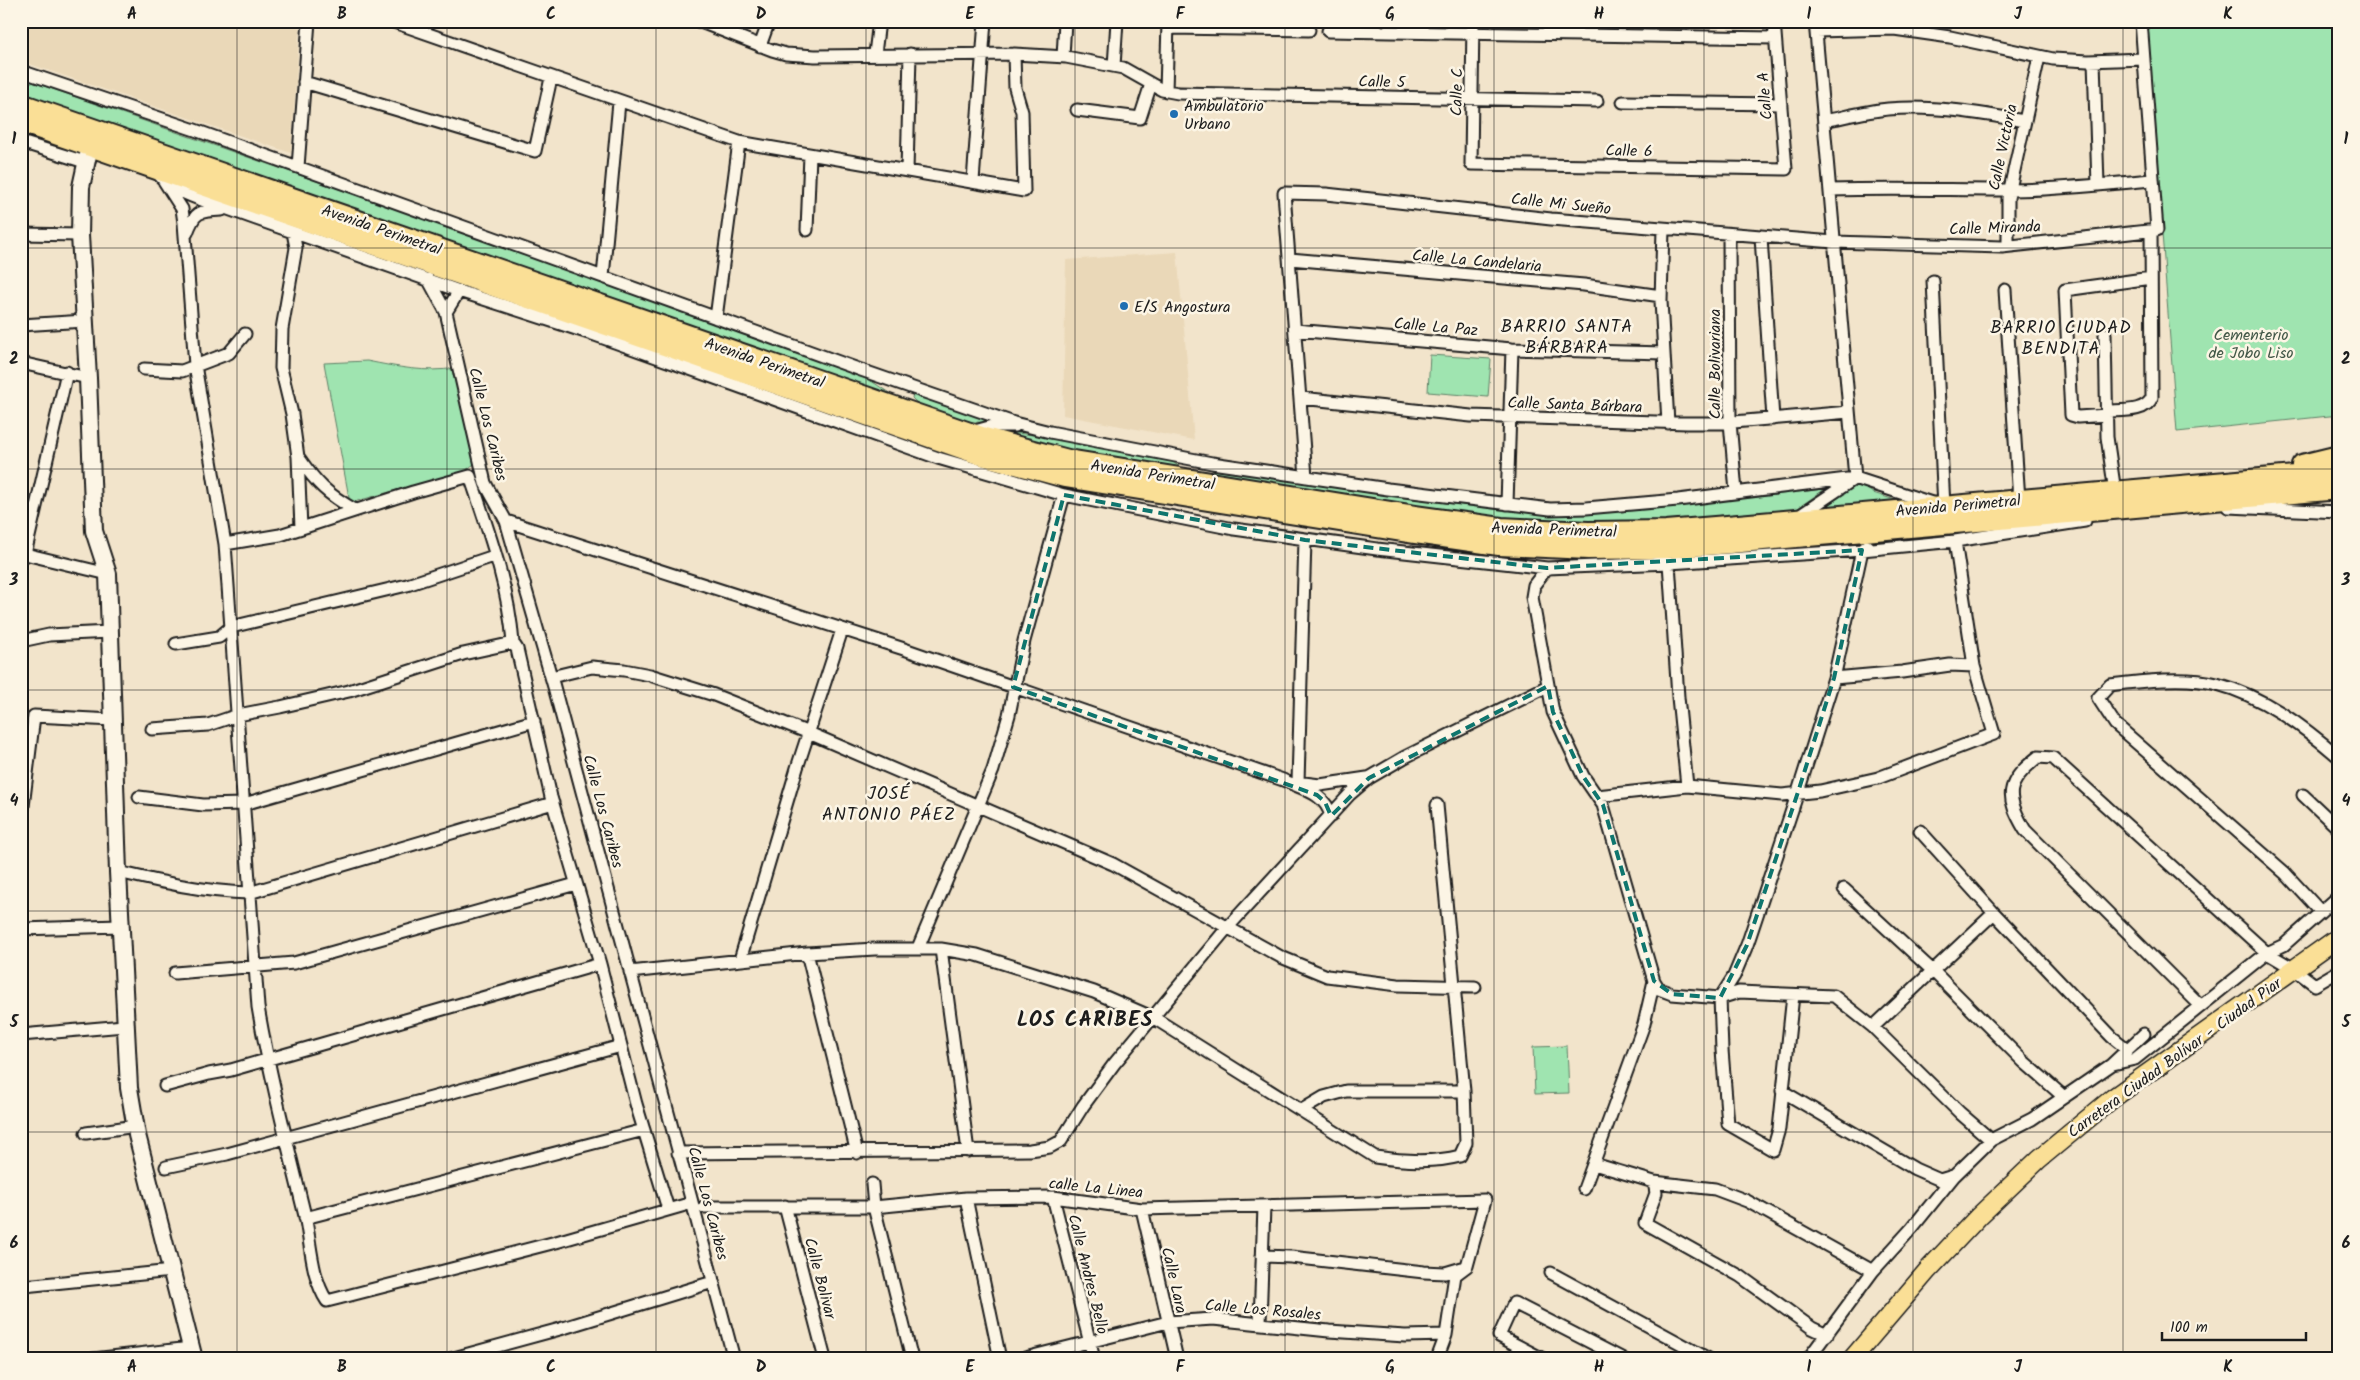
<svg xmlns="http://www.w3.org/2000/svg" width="2360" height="1380" font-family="Kalam,sans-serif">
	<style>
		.built { fill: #ead8b8 }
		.green { fill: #9fe4b0; stroke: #5e8066 }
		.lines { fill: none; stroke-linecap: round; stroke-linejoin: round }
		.street-casing { stroke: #1c1c1c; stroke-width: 15 }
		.secondary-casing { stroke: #1c1c1c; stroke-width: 20 }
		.primary-casing { stroke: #1c1c1c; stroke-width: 21 }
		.highway-casing { stroke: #1c1c1c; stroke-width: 24 }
		.street { stroke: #fcf5e5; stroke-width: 11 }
		.secondary { stroke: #fcf5e5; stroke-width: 16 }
		.primary { stroke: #fadf96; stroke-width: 18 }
		.highway { stroke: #fadf96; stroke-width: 20 }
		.marked { fill: none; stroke: #0f766e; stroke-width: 4; stroke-dasharray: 10 6; stroke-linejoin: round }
		.grid { fill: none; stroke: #1c1c1c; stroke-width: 1; stroke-opacity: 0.55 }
		.poi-dot { fill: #1f6fb2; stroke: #fcf5e5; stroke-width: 2 }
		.labels { text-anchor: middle; stroke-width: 5; stroke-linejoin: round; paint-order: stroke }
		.street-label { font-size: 16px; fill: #1c1c1c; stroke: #fcf5e5 }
		.poi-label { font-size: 16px; fill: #1c1c1c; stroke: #fcf5e5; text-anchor: start }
		.park-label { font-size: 16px; fill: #435848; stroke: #fcf5e5 }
		.neighbourhood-label { font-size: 18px; letter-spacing: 1px; fill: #1c1c1c; stroke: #fcf5e5 }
		.district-label { font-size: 21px; font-weight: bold; letter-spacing: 1px; fill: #1c1c1c; stroke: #fcf5e5 }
		.neatline { fill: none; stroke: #1c1c1c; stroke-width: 2 }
		.grid-label { font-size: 16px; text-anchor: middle; font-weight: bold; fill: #1c1c1c }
	</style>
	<rect width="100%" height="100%" fill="#f2e4cb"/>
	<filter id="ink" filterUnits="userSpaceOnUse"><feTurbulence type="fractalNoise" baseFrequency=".02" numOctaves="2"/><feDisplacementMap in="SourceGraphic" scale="10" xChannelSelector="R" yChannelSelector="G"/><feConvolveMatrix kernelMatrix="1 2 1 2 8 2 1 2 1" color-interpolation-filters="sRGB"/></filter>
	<g filter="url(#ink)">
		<!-- built -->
		<path class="built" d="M21,21H300L291,153L21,61Z
			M1177,252L1194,440L1063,415L1066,260Z"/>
		<!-- green -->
		<path class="green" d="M2146,21H2339V415L2177,432Z
			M21,78L632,291L864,376L895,397L801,366L664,316L21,95Z
			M1430,355L1491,359L1488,397L1428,392Z
			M367,361C397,367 426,373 456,368L476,445L474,464L465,471L350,503L324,363Z
			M913,394L994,418L989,422C969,424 926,415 912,398Z
			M1008,432L1067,439L1164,457L1179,466L1177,468L1049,447L1002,433Z
			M1214,468L1370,493L1501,510L1550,513L1659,508L1825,489L1795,510L1673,522L1595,523L1495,519L1217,474L1211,469Z
			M1852,484L1861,485L1873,493L1895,500L1821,509Z
			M1567,1046L1569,1093L1535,1094L1533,1047Z"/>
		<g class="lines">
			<!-- street casing -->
			<g class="street-casing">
				<path id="street" d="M391,21L739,142L1024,191L1022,112L1015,88L1014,54
					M698,21L772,50L786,54L815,56L1014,54L1066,57L1123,68L1162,90L1178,93L1597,101
					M1473,21L1471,164L1786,169L1774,21
					M1815,21L1855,478
					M1168,28L1309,30
					M1328,31L1775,38
					M1816,31L1894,29L1950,37L2053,59L2088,61L2144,59
					M760,46L769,21
					M875,54L879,21
					M1063,57L1065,21
					M2094,61L2098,185
					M1114,66L1117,21
					M21,71L195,130L861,370L1014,423L1050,432L1212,463L1388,489L1550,509L1586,508L1678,500L1855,478L1944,507L1933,281
					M304,82L535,151L551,78
					M1166,91L1168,23
					M1623,102L1781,104
					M1077,110L1140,118L1151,84
					M1824,121C1845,117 1866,111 1888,109C1933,105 1980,113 2024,121
					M21,142L85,162
					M298,167L309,21
					M907,171L910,54
					M159,175C172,192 208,202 228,209L459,291L595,335L938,458L1064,495L1234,529L1377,549L1547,568L1669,563L1862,550L1955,541L2085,521
					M164,181L182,209L184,223L195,365L225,544L258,1007C270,1077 288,1146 305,1216C311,1243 311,1277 327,1301L339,1298L556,1242L692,1203
					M973,181L985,21
					M1830,190C1890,188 1949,190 2009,190C2057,190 2105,184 2153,180
					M1663,229L1661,301L1668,423
					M807,230L810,155
					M293,232L296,248L282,329L281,368L292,414L298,457L301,528
					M187,233C195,211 199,211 222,210
					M21,234L80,235
					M1729,235L1730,422L1736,492
					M1761,237L1773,419
					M2008,246V198L2039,57
					M1290,259L1584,285L1661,296
					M603,277L619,102
					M428,279L446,312L485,483L506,521L554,687L734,1359
					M2005,290L2019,500
					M446,312L459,291
					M716,318L739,142
					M21,325L85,321
					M1295,330L1512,349L1664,353
					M2105,334L2107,437L2115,492
					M21,363L88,378
					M144,369L182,371L229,353L245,334
					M1301,398L1471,416L1687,423H1722L1849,412
					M2107,411C2121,410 2146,413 2152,397L2151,231
					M2107,415L2078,417L2071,415L2065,290L2151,278
					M971,432L993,426H1015
					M299,458C317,484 327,494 355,510
					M1306,477L1284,193L1326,194L1551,219L1834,242L2002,247L2157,230L2141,21
					M1507,504L1512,349
					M2228,507L2339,512
					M1799,516L1854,479
					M506,521L904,649L1283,780C1303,789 1325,793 1331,816
					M225,544L280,535L413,492L470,476C488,530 509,587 513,643
					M21,553L108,574
					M25,554L67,372
					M1669,563L1678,697L1687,786
					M1547,568L1534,585L1532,597L1553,712L1583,776L1603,805L1654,981L1644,1024L1584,1189
					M21,641L49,635L110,632
					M176,644L219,637L231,627L407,585L494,556
					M551,677L592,667L624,670L650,675L714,695L809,733L1113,864L1281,957L1327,976L1398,985L1475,987
					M1834,678L1902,672L1950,665L1974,666
					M152,729L208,725L238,715L280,707L349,691L463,654L513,643L517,649L551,797L600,964L636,1104L668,1209
					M1296,782L1320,785L1367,778
					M1298,782L1305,540
					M2303,795L2339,829
					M1597,796L1687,786L1782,795L1820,791L1878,778L1994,734L1974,666L1955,541
					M139,797L203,805L244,804L534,721
					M21,823L34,716L113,720
					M1920,831L1994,913L2112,1037L2127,1049
					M118,872C161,882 204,892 249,893L553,803
					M1844,889L1934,972L2023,1061L2064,1097
					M2320,911L2285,873L2115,724L2098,698L2110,685C2141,681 2186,676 2217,684C2263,696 2303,726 2339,757
					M21,929L120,926
					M918,948L993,770L1009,715L1024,641L1064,495
					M941,949L968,1151
					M807,953L857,1153
					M740,960L797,768L842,630
					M630,972L807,953L875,949H941L977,955L1094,992L1154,1018L1375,1157C1402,1161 1434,1163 1460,1156L1466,1143L1464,1091L1437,805
					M175,973L294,963L576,884
					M1654,981L1659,989L1672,994L1720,998L1739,992L1834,996L1873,1027L1960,1113L1991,1140
					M1793,995L1779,1129L1773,1150L1728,1124L1722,1050L1720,998L1734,976L1747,945L1798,792L1834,678L1862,550L1867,546
					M2201,1006L2025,830C2005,796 2005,783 2038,757L2053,758L2267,953L2294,969L2315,985L2339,971
					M1873,1027L1994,913
					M21,1035L124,1026
					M2113,1064L2135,1059L2267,953L2284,945L2339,896
					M165,1086L209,1074L231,1070L600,964
					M1782,1091L1915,1169L1940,1180L1953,1176
					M1302,1110L1324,1097L1346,1091H1464
					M86,1133L136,1126
					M678,1153L1030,1150L1050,1147L1061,1141L1083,1106L1114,1064L1227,928L1350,794L1369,778L1405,757L1548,686
					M1594,1164L1654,1182L1715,1189L1747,1201L1873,1271
					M166,1167L227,1154L621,1046
					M1654,1182L1656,1193L1645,1223L1740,1276L1812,1328L1827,1335
					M872,1184L874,1207L912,1359
					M1053,1197L1094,1359
					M966,1198L1000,1359
					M785,1206L825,1359
					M704,1207H874L966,1198L1053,1197L1142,1209L1485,1200L1467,1266L1455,1275L1446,1335L1437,1359
					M1142,1209L1177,1359
					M305,1218L644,1130
					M1262,1256L1291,1257L1424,1272L1445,1273L1462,1268
					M1551,1273L1709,1359
					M24,1286L172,1271
					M1260,1323L1264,1206
					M93,1359L191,1348
					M450,1359L560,1329L713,1282
					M1021,1359L1168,1322L1213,1319L1329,1331L1405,1336L1446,1335
					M1543,1359L1499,1336L1514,1303L1623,1359
					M1808,1359L1873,1271L1912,1228L1954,1176L1991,1140L2032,1119L2111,1065L2144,1034"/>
			</g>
			<!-- secondary casing -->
			<g class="secondary-casing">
				<path id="secondary" d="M90,146L81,187L80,235L88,378L94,531L108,574L118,872L129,1088L137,1135L194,1359"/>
			</g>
			<!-- primary casing -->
			<g class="primary-casing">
				<path id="primary" d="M1852,1359L1928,1270L1979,1216L2039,1159L2113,1098L2339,937"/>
			</g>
			<!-- highway casing -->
			<g class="highway-casing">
				<path id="highway" d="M21,104L984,438L1068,460L1416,516L1501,528L1588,532L1666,531L1727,526L2339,472
					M21,122L979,454L1065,477L1414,533L1499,545L1588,549L1667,548L1729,543L2339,489
					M2302,465L2339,456"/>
			</g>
			<!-- street -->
			<use href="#street" class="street"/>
			<!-- secondary -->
			<use href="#secondary" class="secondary"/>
			<!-- primary -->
			<use href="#primary" class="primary"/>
			<!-- highway -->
			<use href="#highway" class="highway"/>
		</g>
	</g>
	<!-- marked area -->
	<path class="marked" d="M1064,495L1305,540L1547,568L1862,550L1834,678L1798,792L1747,945L1720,998L1672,994L1654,981L1603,805L1583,776L1553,712L1548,686L1369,778L1331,816L1325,802L1317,795L1013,687Z"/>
	<!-- grid -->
	<path class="grid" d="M237,21V1359M447,21V1359M656,21V1359M866,21V1359M1075,21V1359M1285,21V1359M1494,21V1359M1704,21V1359M1913,21V1359M2123,21V1359M21,248H2339M21,469H2339M21,690H2339M21,911H2339M21,1132H2339"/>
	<!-- markers -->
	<g class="poi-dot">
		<circle cx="1174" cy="114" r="5"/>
		<circle cx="1124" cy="306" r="5"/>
	</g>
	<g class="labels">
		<!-- street labels -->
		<g class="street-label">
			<text transform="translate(1382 81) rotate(1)" y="6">Calle 5</text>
			<text transform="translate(1456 92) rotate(-89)" y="6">Calle C</text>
			<text transform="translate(1764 96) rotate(-95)" y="6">Calle A</text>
			<text transform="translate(2002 147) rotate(-78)" y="6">Calle Victoria</text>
			<text transform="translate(1629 150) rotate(1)" y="6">Calle 6</text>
			<text transform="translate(1561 203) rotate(6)" y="6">Calle Mi Sueño</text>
			<text transform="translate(1995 227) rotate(-2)" y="6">Calle Miranda</text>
			<text transform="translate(382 229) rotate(19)" y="6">Avenida Perimetral</text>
			<text transform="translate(1477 260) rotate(5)" y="6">Calle La Candelaria</text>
			<text transform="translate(1436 326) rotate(5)" y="6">Calle La Paz</text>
			<text transform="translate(765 362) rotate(19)" y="6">Avenida Perimetral</text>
			<text transform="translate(1714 364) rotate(-90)" y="6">Calle Bolivariana</text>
			<text transform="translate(1575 404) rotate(2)" y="6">Calle Santa Bárbara</text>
			<text transform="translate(489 424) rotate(76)" y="6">Calle Los Caribes</text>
			<text transform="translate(1153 474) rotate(9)" y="6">Avenida Perimetral</text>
			<text transform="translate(1958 505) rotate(-5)" y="6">Avenida Perimetral</text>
			<text transform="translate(1554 529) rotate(2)" y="6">Avenida Perimetral</text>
			<text transform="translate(604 811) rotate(75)" y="6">Calle Los Caribes</text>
			<text transform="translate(2174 1057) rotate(-36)" y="6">Carretera Ciudad Bolívar - Ciudad Piar</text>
			<text transform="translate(1096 1187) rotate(6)" y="6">calle La Linea</text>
			<text transform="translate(709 1203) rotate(75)" y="6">Calle Los Caribes</text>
			<text transform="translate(1089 1274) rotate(76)" y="6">Calle Andres Bello</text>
			<text transform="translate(821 1278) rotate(75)" y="6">Calle Bolivar</text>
			<text transform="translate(1175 1280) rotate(77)" y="6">Calle Lara</text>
			<text transform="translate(1263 1309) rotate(5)" y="6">Calle Los Rosales</text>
		</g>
		<!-- poi labels -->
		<g class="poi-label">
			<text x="1184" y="111">Ambulatorio<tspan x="1184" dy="18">Urbano</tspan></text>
			<text x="1134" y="312">E/S Angostura</text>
		</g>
		<!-- park labels -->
		<g class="park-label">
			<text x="2251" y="340">Cementerio<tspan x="2251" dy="18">de Jobo Liso</tspan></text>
		</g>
		<!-- neighbourhood labels -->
		<g class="neighbourhood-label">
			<text x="1567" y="332">BARRIO SANTA<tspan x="1567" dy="21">BÁRBARA</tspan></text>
			<text x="2061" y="333">BARRIO CIUDAD<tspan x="2061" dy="21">BENDITA</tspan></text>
			<text x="889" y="799">JOSÉ<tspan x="889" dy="21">ANTONIO PÁEZ</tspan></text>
		</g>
		<!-- district labels -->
		<g class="district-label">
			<text x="1085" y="1026">LOS CARIBES</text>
		</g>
	</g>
	<!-- margin -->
	<rect width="2360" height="1380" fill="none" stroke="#fcf5e5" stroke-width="55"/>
	<!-- scale -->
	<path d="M2162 1332v8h144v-8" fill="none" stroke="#1c1c1c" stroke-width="2.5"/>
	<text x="2170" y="1332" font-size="15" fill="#1c1c1c" stroke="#fcf5e5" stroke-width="4" paint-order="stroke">100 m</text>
	<rect x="28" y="28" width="2304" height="1324" class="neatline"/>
	<g class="grid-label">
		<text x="132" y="19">A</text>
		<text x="342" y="19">B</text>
		<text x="551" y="19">C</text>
		<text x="761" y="19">D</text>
		<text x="970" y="19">E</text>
		<text x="1180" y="19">F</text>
		<text x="1390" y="19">G</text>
		<text x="1599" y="19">H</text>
		<text x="1809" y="19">I</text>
		<text x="2018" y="19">J</text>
		<text x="2228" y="19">K</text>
		<text x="14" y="144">1</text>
		<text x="2346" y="144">1</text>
		<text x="14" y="364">2</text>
		<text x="2346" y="364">2</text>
		<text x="14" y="585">3</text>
		<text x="2346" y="585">3</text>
		<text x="14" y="806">4</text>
		<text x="2346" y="806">4</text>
		<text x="14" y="1027">5</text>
		<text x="2346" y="1027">5</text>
		<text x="14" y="1248">6</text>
		<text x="2346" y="1248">6</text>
		<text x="132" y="1372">A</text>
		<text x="342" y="1372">B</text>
		<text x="551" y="1372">C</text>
		<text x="761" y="1372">D</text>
		<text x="970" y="1372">E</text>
		<text x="1180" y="1372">F</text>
		<text x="1390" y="1372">G</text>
		<text x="1599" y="1372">H</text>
		<text x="1809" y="1372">I</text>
		<text x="2018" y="1372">J</text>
		<text x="2228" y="1372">K</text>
	</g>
</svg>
